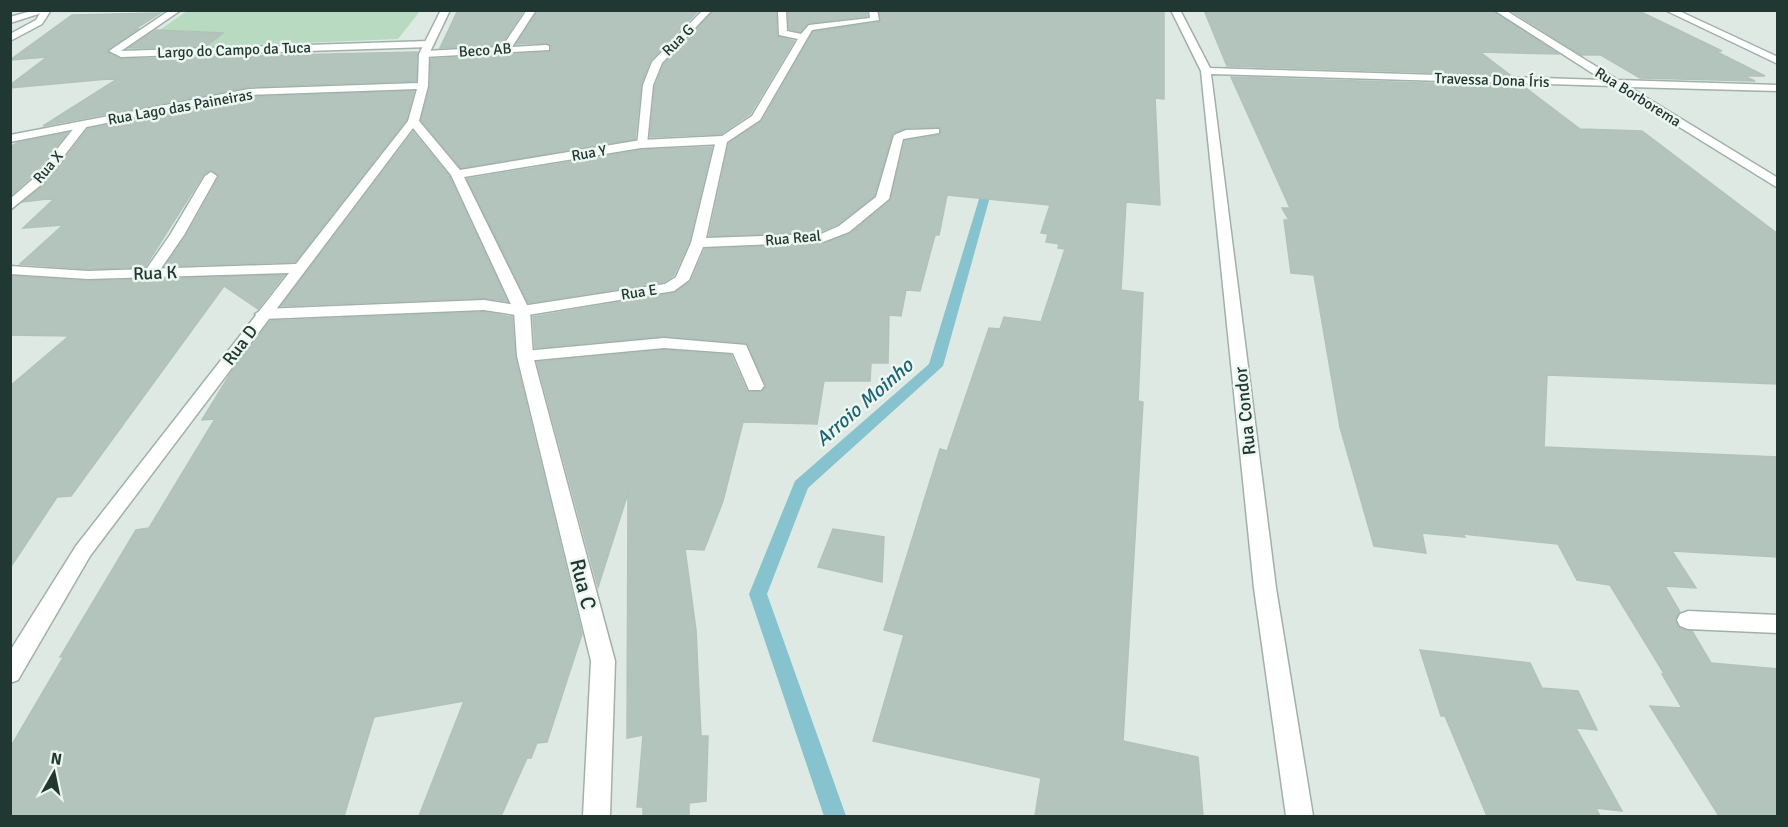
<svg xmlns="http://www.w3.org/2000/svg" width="1788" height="827" font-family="Signika,sans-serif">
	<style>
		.green { fill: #b7dac0 }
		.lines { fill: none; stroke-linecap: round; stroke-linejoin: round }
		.stream { fill: #86c3ce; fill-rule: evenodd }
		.building { fill: #b3c4bd; stroke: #b1c2bb; stroke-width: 1.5 }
		.lane-casing { stroke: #a1b0ab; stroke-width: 3 }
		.street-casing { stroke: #a1b0ab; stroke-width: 3 }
		.lane { fill: #fff; fill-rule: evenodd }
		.street { fill: #fff; fill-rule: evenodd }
		.labels { text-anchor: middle; stroke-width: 5; stroke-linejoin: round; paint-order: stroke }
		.far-street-label { font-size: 15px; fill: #203831; stroke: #eef6f2 }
		.street-label { font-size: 18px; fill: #203831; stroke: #eef6f2 }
		.water-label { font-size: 20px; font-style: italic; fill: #1c6472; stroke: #eef6f2 }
		.near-street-label { font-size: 21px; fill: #203831; stroke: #eef6f2 }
	</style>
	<rect width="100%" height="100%" fill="#dee9e4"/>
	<!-- green -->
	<path class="green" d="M187,11H420L398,39L131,50Z"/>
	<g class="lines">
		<!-- stream -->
		<path class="stream" d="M986,178L990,179L993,186L943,366L808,488L767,594L846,816H824L749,594L795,481L929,364L983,186L981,181Z"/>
	</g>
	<!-- building -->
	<path class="building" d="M458,10H524L501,45L440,48Z
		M538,10H699L650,61L641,85L635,139L461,168L421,120L430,87L431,59L549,52L551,46L547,43L516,44Z
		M714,10H776L777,36L794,41L750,114L721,134L650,137L655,86L664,64Z
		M788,10H867V16L809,23L800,32L789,29Z
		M879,10H1164V99L1155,98L1160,205L1126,202L1121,290L1143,293L1138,401L1143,402L1123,741L1198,757L1203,816H1035L1041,778L873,741L904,635L884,630L940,449L947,451L989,328L1000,329L1004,317L1041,322L1065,249L1058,248L1059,244L1046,242L1048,234L1041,233L1050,205L947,195L939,235H935L920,291L906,290L901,316L889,315L888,363H871L870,381H824L817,424L743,422L723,501L704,550L685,549L696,630L701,736H708L706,801L689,803V816H643V807H637L643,735L627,738L628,493L598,587L537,362L664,350L731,355L747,391L761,392L766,385L746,343L664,336L535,348L533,317L674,293L691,281L705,249L824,244L850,234L890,201L905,141L939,135L941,127L906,128L893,133L874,196L838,224L820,232L709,236L729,143L762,121L813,32L879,22Z
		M1204,10H1492L1558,54L1480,52L1510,75L1227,66Z
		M1510,10H1637L1722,51H1715L1765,76H1744L1755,81L1640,78L1601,55H1581Z
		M160,13L135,29H138L107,52L121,59L417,52L416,81L249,87L43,126L119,78L10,88V85L47,57L10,60L72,15Z
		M156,30L223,33L206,46L129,48Z
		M1231,77L1523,86L1580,129L1642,131L1778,234V384L1547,375L1544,447L1778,457V557L1672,551L1696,588L1665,586L1680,612L1675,619L1678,627L1692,631L1711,663L1778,669V816H1719L1650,706L1682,708L1662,674L1665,675L1610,585L1577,580L1558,544L1463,534L1465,537L1422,533L1426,553L1374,546L1340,427L1314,275L1291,273L1284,220H1289L1282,208H1290Z
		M414,91L406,120L295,262L165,266L186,236L219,177L210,170L203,175L145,267L88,269L20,264L63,225L23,228L55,198L23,202L44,185L88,129L249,97Z
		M413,132L449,176L507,301L484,298L281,306Z
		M67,133L32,176L10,196V147L17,143Z
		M712,147L689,242L674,275L664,282L528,303L467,179L641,150Z
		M284,275L258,309L224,286L71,496L57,497L10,568V386L69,336L10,335V276L88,281Z
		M484,312L512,317L515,357L582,634L547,742L537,743L531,758H527L501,816H419L464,701L374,717L344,816H10V748L64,656L60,657L136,530L149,528L215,419L202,420L229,376L270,321Z
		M833,529L884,537L882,582L818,567Z
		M1420,650L1530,663L1542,688L1578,691L1597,730L1576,728L1622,811L1596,808L1600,816H1487L1445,716H1441Z"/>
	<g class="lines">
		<!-- lane casing -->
		<g class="lane-casing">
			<path id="lane" d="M42,10H51L42,24L10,41V34L36,20Z
				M170,10H181L121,51L429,41L434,44L429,47L121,57L109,51Z
				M527,10H536L512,47L546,45L549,46V50L424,57L419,54L424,51L502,47Z
				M703,10H712L662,63L653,85L647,144L637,146L643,85L652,62Z
				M778,10H786L787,31L801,34L809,25L870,18L869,10H877L879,20L812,30L760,120L727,142L706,238L821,234L839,226L876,197L894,135L906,130L939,129V133L903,139L889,199L849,232L823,242L703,247L689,280L674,291L522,316L484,310L263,319L255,314L263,309L484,300L522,306L665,284L676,277L691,243L716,140L752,116L798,39L779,35Z
				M78,123L88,125L42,184L10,210V199L34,178Z
				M211,172L217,176L184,235L155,277H145L143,274L170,235L205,176Z
				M664,338L746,345L764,386L761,390H749L733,353L664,348L525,361L517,356L525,351Z"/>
		</g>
		<!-- street casing -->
		<g class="street-casing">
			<path id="street" d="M35,10H51L10,23V17Z
				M441,10H450L429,54L428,86L419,121L460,170L641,140L722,136L728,140L722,144L641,148L464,177L530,311L533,356L615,661L610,816H583L591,661L517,356L514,311L451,175L413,128L90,556L18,680L10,683V651L76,546L289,273L88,279L10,274V266L88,271L296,264L408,121L417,89L249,95L10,142V135L249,89L418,83L419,54Z
				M1171,10H1180L1210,68L1603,80L1494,10H1505L1618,80L1778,85V91L1629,87L1778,178V188L1613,86L1211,74L1276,588L1313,816H1286L1254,588L1201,71Z
				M1665,10H1677L1778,57V64Z
				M1688,611L1778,615V633L1688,629L1680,626L1677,620L1680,614Z"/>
		</g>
		<!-- lane -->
		<use href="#lane" class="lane"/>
		<!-- street -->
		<use href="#street" class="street"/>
	</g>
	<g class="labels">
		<!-- far-street labels -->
		<g class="far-street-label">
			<text transform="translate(678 40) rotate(-45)" y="5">Rua G</text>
			<text transform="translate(234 50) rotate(-2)" y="5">Largo do Campo da Tuca</text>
			<text transform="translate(485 50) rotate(-4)" y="5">Beco AB</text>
			<text transform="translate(1492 80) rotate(2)" y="5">Travessa Dona Íris</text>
			<text transform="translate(1638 97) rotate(32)" y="5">Rua Borborema</text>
			<text transform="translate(180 107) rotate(-10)" y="5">Rua Lago das Paineiras</text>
			<text transform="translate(589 153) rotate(-10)" y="5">Rua Y</text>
			<text transform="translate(48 167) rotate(-50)" y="5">Rua X</text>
			<text transform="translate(793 238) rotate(-5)" y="5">Rua Real</text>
			<text transform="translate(639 292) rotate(-9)" y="5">Rua E</text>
		</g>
		<!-- street labels -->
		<g class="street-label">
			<text transform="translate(155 273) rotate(-2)" y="6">Rua K</text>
			<text transform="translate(240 345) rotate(-53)" y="6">Rua D</text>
			<text transform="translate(1245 411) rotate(-96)" y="6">Rua Condor</text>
		</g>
		<!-- water labels -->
		<g class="water-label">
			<text transform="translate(864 402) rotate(-41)" y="7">Arroio Moinho</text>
		</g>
		<!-- near-street labels -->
		<g class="near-street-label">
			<text transform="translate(583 584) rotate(76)" y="7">Rua C</text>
		</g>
	</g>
	<!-- border -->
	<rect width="1788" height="827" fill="none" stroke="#203831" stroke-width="24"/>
	<!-- north arrow -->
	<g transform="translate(54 773) rotate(9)" stroke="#eef6f2" stroke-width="4.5" paint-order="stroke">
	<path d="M0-4.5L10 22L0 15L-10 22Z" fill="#203831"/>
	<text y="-9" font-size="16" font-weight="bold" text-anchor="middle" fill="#203831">N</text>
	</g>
</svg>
